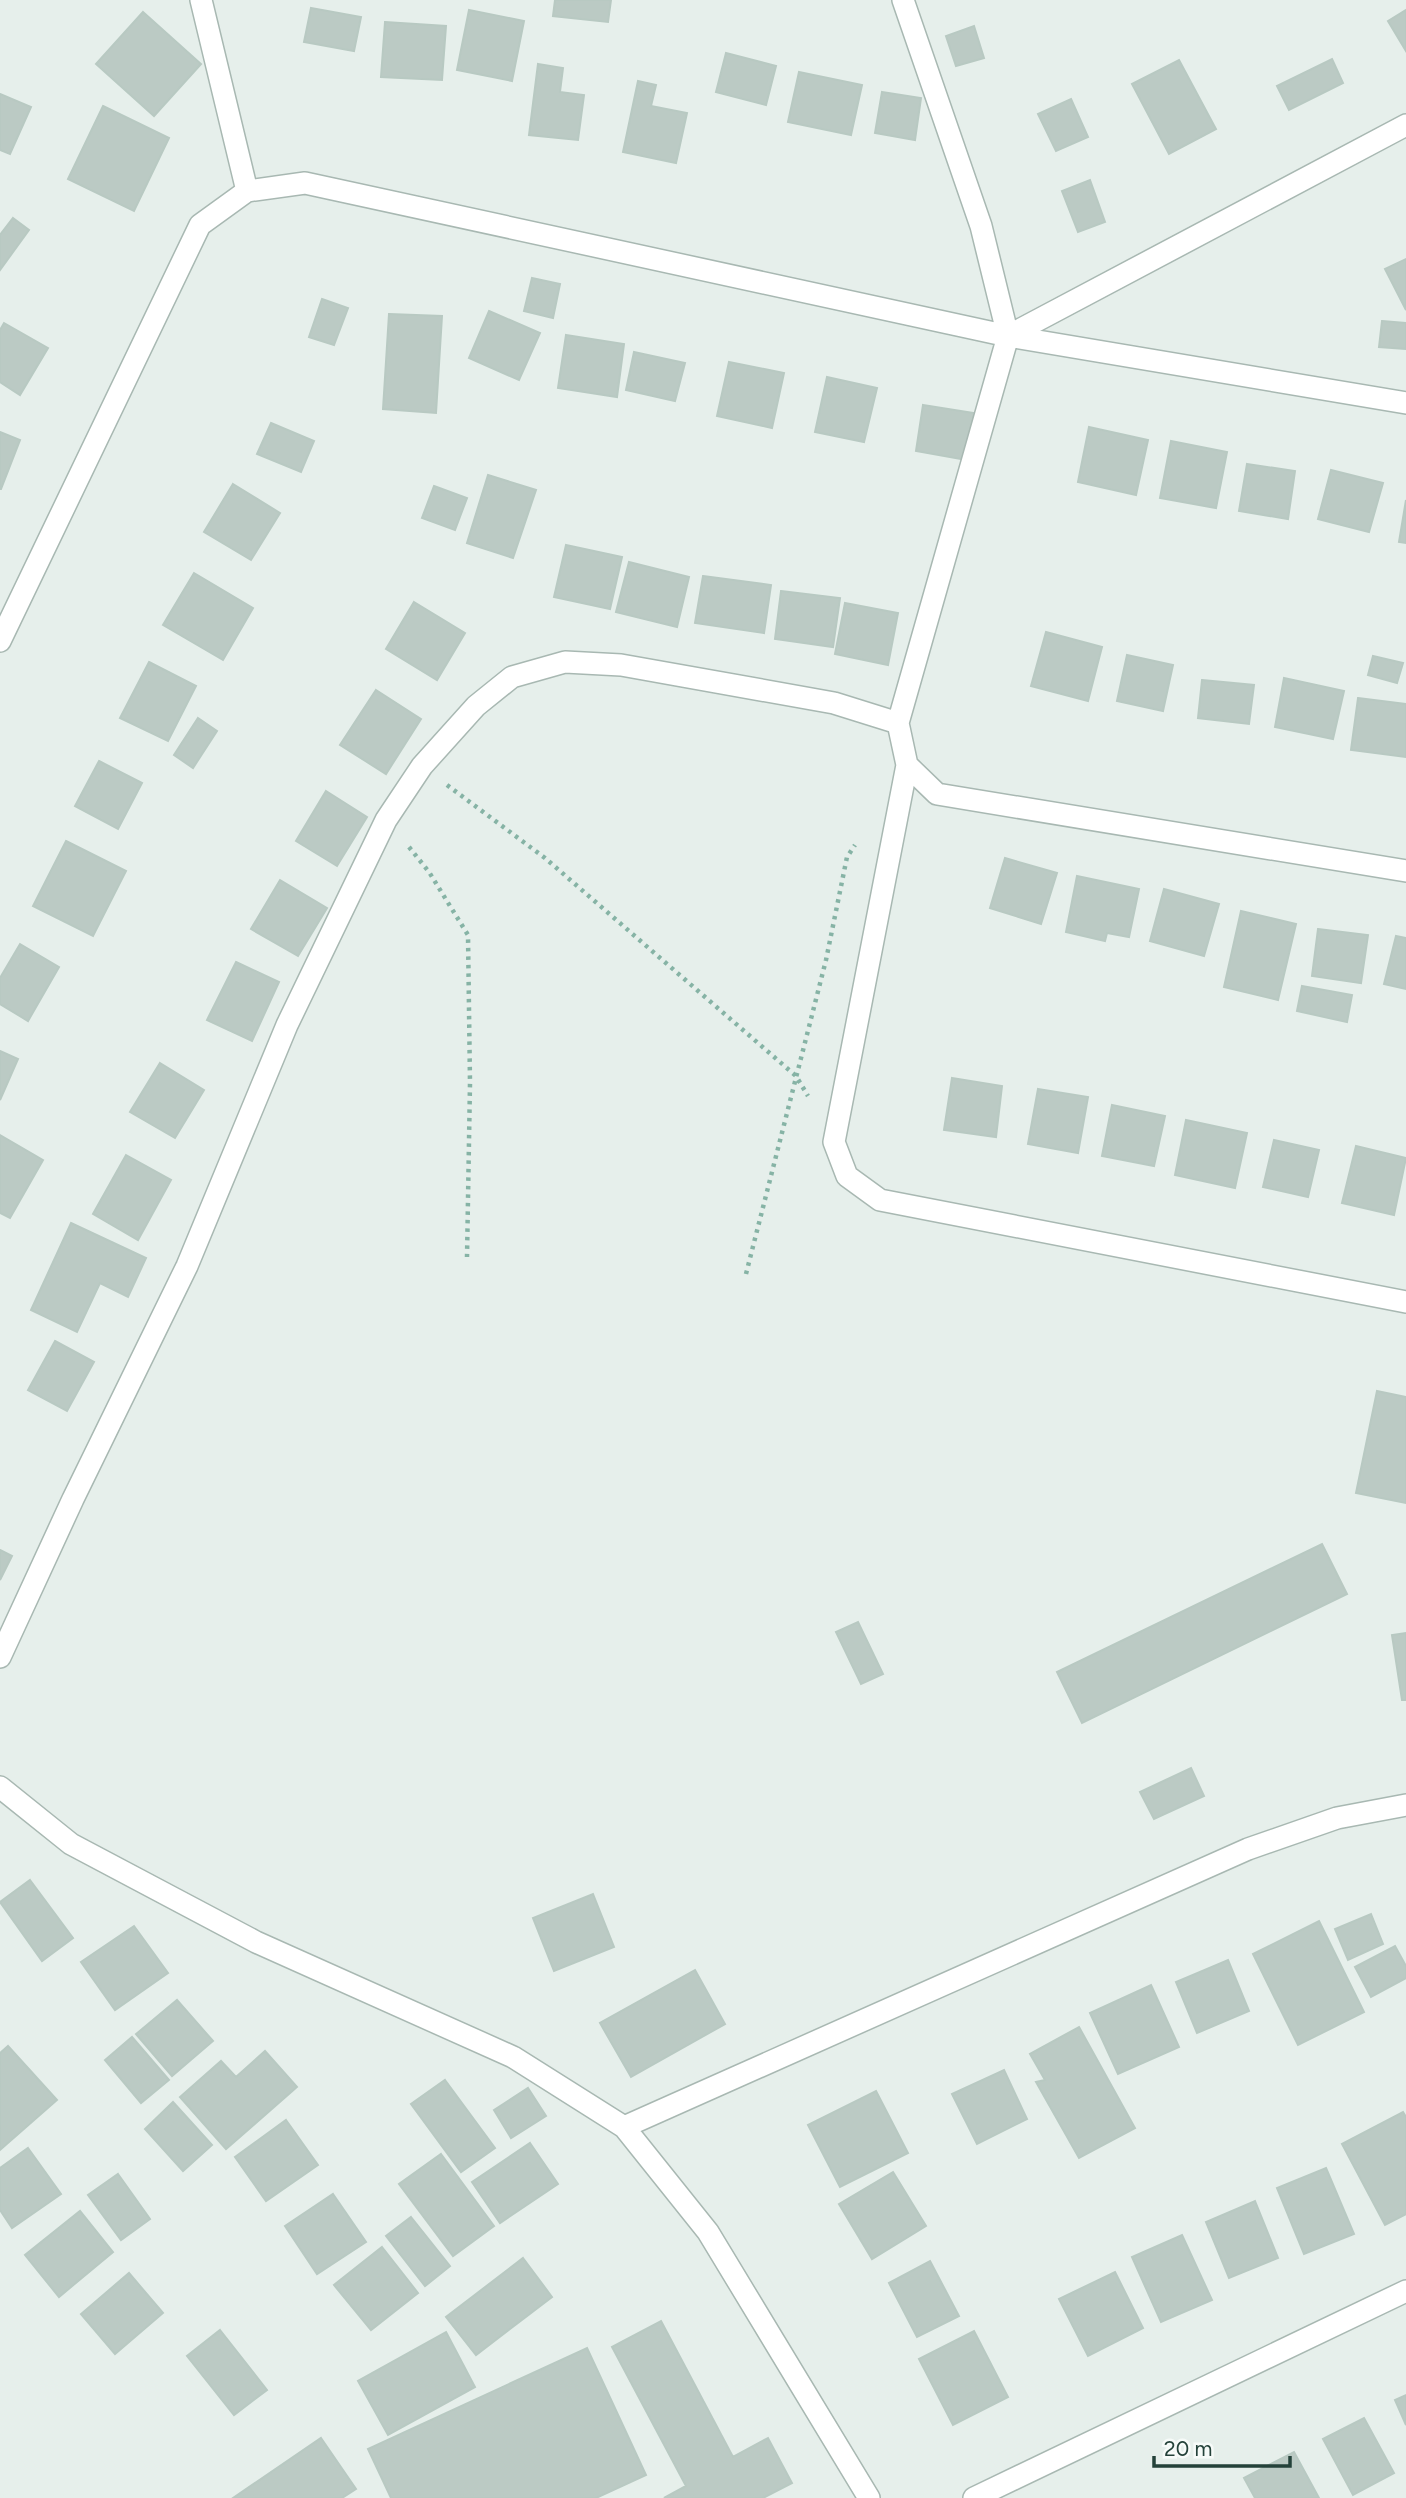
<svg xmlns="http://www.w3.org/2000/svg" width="1406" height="2498" font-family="Figtree,sans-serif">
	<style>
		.building { fill: #bbcac4; stroke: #b8c9c2; stroke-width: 2 }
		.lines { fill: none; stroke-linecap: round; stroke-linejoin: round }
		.minor-casing { stroke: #a8b8b2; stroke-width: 24 }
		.path { stroke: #86b3a5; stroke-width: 4.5; stroke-dasharray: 3.5 5; stroke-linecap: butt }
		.minor { stroke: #fff; stroke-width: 21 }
	</style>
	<rect width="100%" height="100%" fill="#e6efeb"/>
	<!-- building -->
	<path class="building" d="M555,0H611L608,22L553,16Z
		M311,8L361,17L354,51L304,42Z
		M469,10L524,21L512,81L457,70Z
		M1406,10V51L1388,21Z
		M143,12L201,64L154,116L96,64Z
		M385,22L446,26L442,80L381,77Z
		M974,26L984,58L956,66L946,36Z
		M726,53L776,66L766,105L716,92Z
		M1332,59L1343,83L1289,110L1277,86Z
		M1179,60L1216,129L1169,154L1132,84Z
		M538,64L563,68L560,92L584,95L578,140L529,135Z
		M799,72L862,85L851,135L788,122Z
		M638,81L656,85L651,106L687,113L676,163L623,152Z
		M882,92L921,98L915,140L875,133Z
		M0,94L31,107L10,154L0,150Z
		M1071,99L1088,137L1056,151L1038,114Z
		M103,106L169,138L134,211L68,179Z
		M1090,180L1105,222L1078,232L1062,191Z
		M13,218L29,230L0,270V235Z
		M1406,259V310L1385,269Z
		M532,278L560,284L553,318L524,311Z
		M322,299L348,308L334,345L309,337Z
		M489,311L540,333L519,380L469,358Z
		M389,314L442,316L436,413L383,409Z
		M1382,321L1406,323V349L1379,347Z
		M4,323L48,348L20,395L0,382V330Z
		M566,335L624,344L617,397L558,388Z
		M634,352L685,363L675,401L626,390Z
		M729,362L784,373L772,428L717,416Z
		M827,377L877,388L864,442L815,432Z
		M923,405L974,413L967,460L916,451Z
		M271,423L314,441L301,472L257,454Z
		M1089,427L1148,440L1136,495L1078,482Z
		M0,432L20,440L1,489H0Z
		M1171,441L1227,452L1216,508L1160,498Z
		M1247,464L1295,471L1288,519L1239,511Z
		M1331,470L1383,483L1369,532L1318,519Z
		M488,475L536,490L513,558L467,543Z
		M233,484L280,513L251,560L204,532Z
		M434,486L467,498L455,530L422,518Z
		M1406,500V543L1399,542Z
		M566,545L622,557L610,609L554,597Z
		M629,562L689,577L677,627L616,612Z
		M194,573L253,608L223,660L163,625Z
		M703,576L771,585L764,633L695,623Z
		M781,591L840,598L833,647L775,639Z
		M414,602L465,633L437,680L386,649Z
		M845,603L898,613L888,665L835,654Z
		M1046,632L1102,647L1088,701L1031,686Z
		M1127,655L1173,665L1163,711L1117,701Z
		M1373,656L1403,663L1397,683L1368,675Z
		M149,662L196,686L168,741L120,718Z
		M1284,678L1344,691L1333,739L1275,727Z
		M1202,680L1254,685L1249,724L1198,718Z
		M376,690L421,719L386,774L340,745Z
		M1358,698L1406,704V757L1351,750Z
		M198,718L217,731L193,768L174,755Z
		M99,761L142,783L118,829L75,806Z
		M326,791L367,817L337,866L296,841Z
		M66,841L126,871L93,936L33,906Z
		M1005,858L1057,873L1041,924L990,908Z
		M1077,876L1139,889L1129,937L1107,933L1105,941L1066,932Z
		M280,880L327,908L298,956L251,929Z
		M1164,889L1219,904L1204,956L1150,941Z
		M1241,911L1296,924L1278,1000L1224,987Z
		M1318,929L1368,935L1361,983L1312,976Z
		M1396,936L1406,938V989L1384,984Z
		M20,944L59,967L28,1021L0,1004V978Z
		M236,962L279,982L252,1041L207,1020Z
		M1302,986L1352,995L1347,1022L1297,1011Z
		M0,1051L18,1059L0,1100Z
		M160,1063L204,1090L175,1138L130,1112Z
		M952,1078L1002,1086L996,1137L944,1130Z
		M1038,1089L1088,1097L1078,1153L1028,1144Z
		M1112,1105L1165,1116L1154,1166L1102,1156Z
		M1186,1120L1247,1133L1235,1188L1175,1175Z
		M0,1135L43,1160L10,1218L0,1213Z
		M1274,1140L1319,1150L1308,1197L1263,1187Z
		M1356,1146L1406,1158L1394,1215L1342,1203Z
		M126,1155L171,1180L138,1240L93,1214Z
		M71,1223L146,1258L128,1297L100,1283L77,1332L31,1310Z
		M55,1341L94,1362L67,1411L28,1390Z
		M1377,1391L1406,1397V1503L1356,1493Z
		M1322,1544L1347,1594L1082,1723L1057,1672Z
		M0,1550L12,1556L0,1580Z
		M858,1622L883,1674L861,1684L836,1632Z
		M1406,1633V1700H1402L1392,1635Z
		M1191,1768L1204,1796L1154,1819L1140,1792Z
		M30,1880L73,1938L42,1961L0,1902Z
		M593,1894L614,1947L554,1971L533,1918Z
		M1371,1914L1383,1944L1348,1960L1335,1929Z
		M1319,1921L1364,2012L1298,2045L1253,1954Z
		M134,1926L168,1973L115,2010L81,1962Z
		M1395,1946L1406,1966V1978L1371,1997L1355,1967Z
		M1228,1960L1249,2011L1197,2033L1176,1982Z
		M695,1970L725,2024L631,2077L600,2023Z
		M1151,1985L1179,2047L1118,2074L1090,2013Z
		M177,2000L213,2041L172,2076L136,2034Z
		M1079,2027L1135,2128L1079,2158L1036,2082L1045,2080L1030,2054Z
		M132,2037L169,2080L141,2103L105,2060Z
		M8,2046L57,2100L0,2150V2053Z
		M265,2051L297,2087L226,2149L180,2097L221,2061L236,2077Z
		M1004,2070L1027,2119L977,2144L952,2094Z
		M445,2080L495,2148L461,2172L411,2104Z
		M528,2088L546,2116L511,2138L494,2110Z
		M876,2091L908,2153L840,2187L808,2125Z
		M173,2102L212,2145L183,2171L145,2129Z
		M1403,2112L1406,2117V2214L1385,2225L1342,2144Z
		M286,2120L318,2165L266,2201L235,2157Z
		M530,2143L558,2184L500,2223L472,2182Z
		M28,2148L61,2194L12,2228L0,2210V2168Z
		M441,2154L494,2226L453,2256L399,2184Z
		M1326,2168L1354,2234L1304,2254L1277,2188Z
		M893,2172L926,2226L872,2259L839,2204Z
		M118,2174L150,2219L121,2240L88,2195Z
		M333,2194L366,2242L317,2274L285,2226Z
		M1255,2201L1278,2258L1229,2278L1206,2222Z
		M80,2211L113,2252L59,2297L25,2255Z
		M411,2217L450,2266L425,2286L386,2236Z
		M1182,2235L1212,2300L1161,2322L1132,2257Z
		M382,2247L418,2293L371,2330L334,2285Z
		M523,2258L552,2297L476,2355L446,2317Z
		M930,2261L959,2316L917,2337L889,2283Z
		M1115,2272L1143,2328L1088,2356L1059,2299Z
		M129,2273L163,2313L115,2354L81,2314Z
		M661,2321L733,2457L768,2438L792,2483L763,2498H664L686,2486L612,2347Z
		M220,2330L267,2390L234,2415L187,2356Z
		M974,2331L1008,2397L953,2425L919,2359Z
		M446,2332L475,2387L388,2435L358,2381Z
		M587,2348L646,2475L596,2498H391L368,2449Z
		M1406,2395V2425L1395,2400Z
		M1364,2418L1394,2473L1353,2495L1323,2439Z
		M321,2438L356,2489L342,2498H233Z
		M1294,2452L1319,2498H1255L1244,2478Z"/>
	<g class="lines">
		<!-- minor casing -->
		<g class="minor-casing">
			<path id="minor" d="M201,0L247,191
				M903,0L981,226L1008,336L898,723L907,765L937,794L1406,871
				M1008,336L1406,125
				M0,641L200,225L247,191L305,183L1008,336L1406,403
				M907,765L834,1142L847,1176L880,1200L1406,1302
				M0,1657L73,1499L187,1266L287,1025L386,820L422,766L476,706L512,677L565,662L621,665L834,703L898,723
				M0,1787L71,1844L256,1942L513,2057L624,2127L708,2232L869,2498
				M624,2127L1248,1849L1337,1818L1406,1805
				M974,2498L1406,2291"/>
		</g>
		<!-- path -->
		<path class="path" d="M447,785L545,858L796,1076L808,1096
			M409,847L429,872L468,935L470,1083L467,1257
			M746,1274L826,960L847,857L855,845"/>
		<!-- minor -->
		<use href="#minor" class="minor"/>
	</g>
	<!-- scale -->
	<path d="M1154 2456v10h136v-10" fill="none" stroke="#24423a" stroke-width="3.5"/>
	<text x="1164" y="2456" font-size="21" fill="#24423a" stroke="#f7fbf9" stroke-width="5" paint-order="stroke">20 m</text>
</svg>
